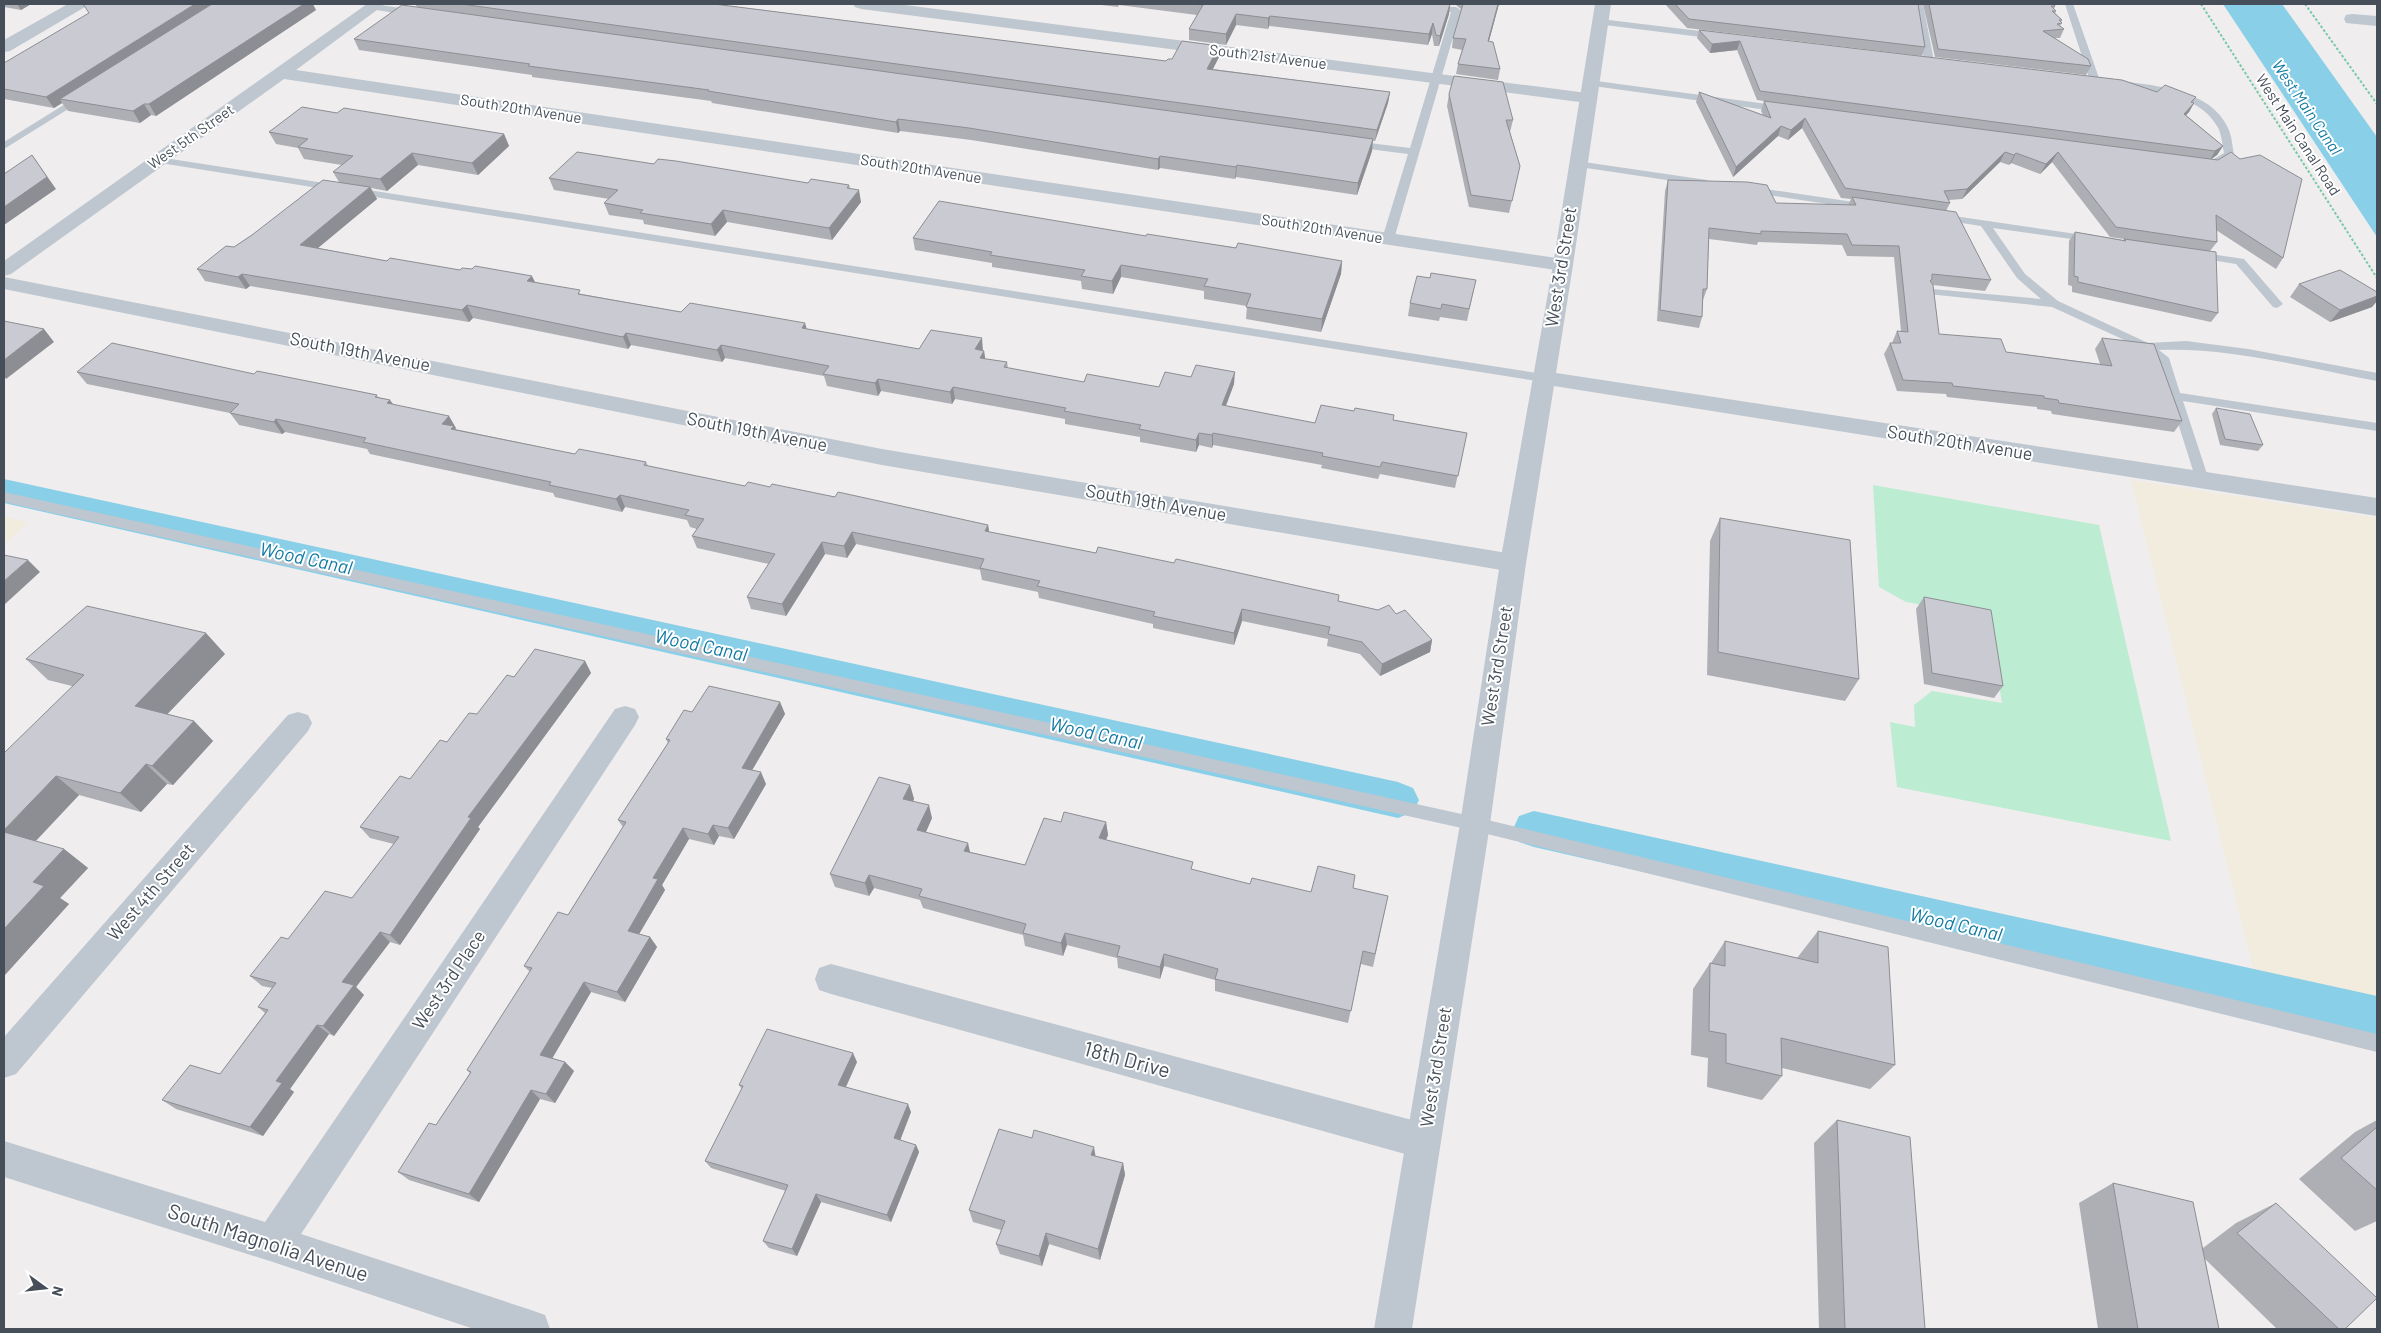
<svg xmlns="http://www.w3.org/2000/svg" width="2381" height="1333" font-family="Barlow,sans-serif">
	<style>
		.green { fill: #bcecd1 }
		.sand { fill: #f1ecdd }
		.water { fill: #8acfe8 }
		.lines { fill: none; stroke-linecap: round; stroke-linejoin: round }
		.canal { fill: #8acfe8; fill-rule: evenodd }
		.path { stroke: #75c9a5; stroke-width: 2; stroke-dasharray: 2.5 2; stroke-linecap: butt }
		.service { fill: #bec6cf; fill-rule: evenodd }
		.minor { fill: #bec6cf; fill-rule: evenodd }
		.tertiary { fill: #bec6cf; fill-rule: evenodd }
		.wall { fill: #aeafb5 }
		.shaded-wall { fill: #8d8e93 }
		.building { fill: #cacbd2; stroke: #8d8e93 }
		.labels { text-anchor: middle; stroke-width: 4; stroke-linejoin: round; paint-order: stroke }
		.far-street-label { font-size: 15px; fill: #464f59; stroke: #fff }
		.far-water-label { font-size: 16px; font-style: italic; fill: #117aa1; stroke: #fff }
		.street-label { font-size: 18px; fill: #464f59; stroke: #fff }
		.water-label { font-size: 19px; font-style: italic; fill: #117aa1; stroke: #fff }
		.near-street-label { font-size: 21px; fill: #464f59; stroke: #fff }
	</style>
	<rect width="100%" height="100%" fill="#efeded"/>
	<!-- green -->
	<path class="green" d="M1873,485L2099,525L2171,841L1897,787L1890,722L1915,727L1914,705L1932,691L2002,703L1988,616L1906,602L1879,587Z"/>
	<!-- sand -->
	<path class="sand" d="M2131,480L2377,518V999L2254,972Z
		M4,517L29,522L4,544Z"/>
	<!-- water -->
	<path class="water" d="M2223,4H2282L2377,137V237Z"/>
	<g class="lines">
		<!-- canal -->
		<path class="canal" d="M4,479L1398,782L1413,788L1419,800L1413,812L1398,818L4,503Z
			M1534,811L2377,996V1040L1534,847L1519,842L1513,829L1519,816Z"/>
		<!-- path -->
		<path class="path" d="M2201,4L2377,278
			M2305,4L2377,104"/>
		<!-- service -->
		<path class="service" d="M373,4L414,10L419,13L414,16L370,9V5Z
			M1397,4L1456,7L1461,10L1394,239L1388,242L1382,239L1408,154L1353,147L1348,144L1353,141L1410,148L1451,12L1401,7Z
			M1915,4H1923L1934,61L1932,63L1924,61Z
			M2065,4H2073L2100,81L2098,83L2090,81Z
			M1600,19L1717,33L1722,36L1717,39L1597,24L1595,22Z
			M1589,80L1782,106L1787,109L1782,112L1586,85L1584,83Z
			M2122,81C2157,86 2211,90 2228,128C2232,136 2232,145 2234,154L2215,167H2207V163L2224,153C2222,144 2222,134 2217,126C2197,92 2152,94 2119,86L2117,84Z
			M83,93L86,94V98L4,149V142Z
			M158,157L1543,374L1549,378L1543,382L154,162V158Z
			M1577,161L1707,180L1712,183L1707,186L1573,166L1572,164Z
			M1752,187L1867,204L1872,207L1867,210L1748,192L1747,190Z
			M1940,214L2097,237V241L2093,242L1993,228L2025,274L2058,301L2148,343L2186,341L2248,349L2377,373V381C2306,368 2232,347 2159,350L2169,358L2180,393L2377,423V431L2183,401L2209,480L2202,485L2197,483L2158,360L2131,343L2052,307L1928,294L1926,292L1932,289L2041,299L2017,278L1981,226L1936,219L1935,217Z
			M2197,252L2244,259L2283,304L2277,308L2273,307L2236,264L2193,257V253Z
			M4,492L1475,817L2377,1034V1052L1475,831L4,502Z"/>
		<!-- minor -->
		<path class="minor" d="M68,4H87L85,7L10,51L4,52V40Z
			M367,4H385L296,70L1563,259L1570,261L1573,265L1570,269L1563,271L284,79L11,274L4,276V261Z
			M853,4H897L1587,93L1593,94L1596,98L1593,102L1587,103L861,9L855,7Z
			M2352,14L2377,16V26L2346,23L2344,19L2346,15Z
			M4,277L882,449L1513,554L1522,556L1526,563L1522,570L1513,572L882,465L4,289Z
			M1543,371L2377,498V516L1535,383L1532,378L1535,373Z
			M625,706L635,709L639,717L635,725L301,1234L531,1310L545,1315L550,1329H474L273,1262L4,1177V1141L265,1222L615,709Z
			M298,712L308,715L312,723L308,731L16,1074L4,1078V1037L288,715Z
			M831,964L1423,1123L1436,1128L1441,1141L1436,1154L1423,1159L831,994L819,990L815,979L819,968Z"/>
		<!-- tertiary -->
		<path class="tertiary" d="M1595,4H1611L1573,265L1526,563L1490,824L1412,1329H1374L1460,824L1500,563L1553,265Z"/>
	</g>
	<!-- wall -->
	<path class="wall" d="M4,4H31L21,10L4,7Z
		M415,4H714L1166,61L1219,46V57L1213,69L1390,92L1388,103L1375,141H1373L1372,151L1357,195L1236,177L1235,179L1160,168L1158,170L971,140L900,131L898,133L712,103L711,101L532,77V75L359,50L354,39L417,7Z
		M1093,4H1499L1489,41L1500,69L1498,80L1456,74L1458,64L1462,50L1452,48L1453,38L1462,10L1456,5H1450L1449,14L1439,46H1434L1432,34L1428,45L1269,26L1268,29L1236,25L1226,45L1189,40V29L1197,15L1119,5L1118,7Z
		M1665,4H1918L1925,47L1922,56L1687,28Z
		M1923,4H2056L2054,9L2056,11L2055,13L2062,20L2061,22L2062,23L2060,26L2064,29L2060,38H2055L2091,66L2086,75L1935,57Z
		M316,10L156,116L151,115L140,123L68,111L62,103L54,108L4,99V63Z
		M1699,30L2157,92L2196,97L2193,102L2194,103L2189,112L2186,115L2223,146L2217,155L2211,159L2283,258L2276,269L2216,230L2217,242L2210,251L2218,313L2211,322L2072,292V286L2068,285L2069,241L2075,232L2123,240L2124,239L2110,237L2052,162L2040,174L2011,163L2009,165L2000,162L1962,199L1949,200L1950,203L1946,211L1991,280L1985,291L1933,285L1939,334L2006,352L2100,364L2095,349L2102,338L2182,421L2174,432L2052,414L2051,411L2037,409V407L1947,397L1946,394L1897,391L1884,354L1890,343H1892L1897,331H1901L1894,257L1847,256L1842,245L1758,242L1757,245L1709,239L1707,289L1703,300L1702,317L1699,328L1657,321L1665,191L1668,180L1776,203L1848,205L1851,199L1841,198L1802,128L1788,140L1778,136L1733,177L1696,102L1699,92L1763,115L1761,111L1764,101L1757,100L1737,50L1710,53L1697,38Z
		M1449,94L1513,120L1510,132L1520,166L1509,213L1469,207L1447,106Z
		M337,113L504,134L509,146L478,175L418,165L387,191L371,188L377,199L318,248L387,261L460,270L535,282L582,294L681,312L807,329L919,349L983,351H984L985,359L1007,362L1008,368L1084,382L1159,387L1234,384L1226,406L1315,423L1394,420L1467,433L1455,488L1380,474L1378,479L1321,468L1322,465L1213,445L1212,448L1199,445L1196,452L1140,442V437L1065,424V419L955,399L952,404L881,391L878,396L827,386L824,376L725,358L722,362L631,345L628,349L473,318L469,322L250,286L246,289L205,281L197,269L234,247L252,235L339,182L333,172L342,165L304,159L298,148L276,144L269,132Z
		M654,164L808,183L849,185L850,188L861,202L832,240L727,222L715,236L644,224L643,220L609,215L604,203L609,199L554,190L549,178Z
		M1146,236L1342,261L1341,274L1321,332L1246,319L1247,306L1204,299V291L1121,277L1113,294L1082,289L1081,281L992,267V263L915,250L913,238Z
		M1430,278L1476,280L1467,321L1440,317L1439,321L1408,316L1410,303Z
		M2299,284L2377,292V301L2372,307L2330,322L2290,297Z
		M77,372L254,374L377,395L378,397L390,400L393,404L456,428L455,429L575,454L646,462L648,466L745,486L770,487L835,497L988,525L989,532L1339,601L1396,614L1432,640L1430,652L1380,676L1360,654L1327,646L1328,639L1242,621L1234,645L1153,628V624L1039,598L1038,592L982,580L980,570L856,544L847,558L825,554L786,616L751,609L747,597L769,564L697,548L692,536L697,529L690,527L687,520L625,507L622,512L555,497L553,493L370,454L367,449L285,432L282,434L239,425L230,413L87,384Z
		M2216,408L2263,445L2258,451L2220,445L2212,414Z
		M1720,518L1859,679L1845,701L1707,675L1710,541Z
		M1924,597L2003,686L1994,698L1924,684L1916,609Z
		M225,654L167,714L194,721L213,741L173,785L167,784L141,812L79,795L36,841L64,849L88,868L60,898L69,904L4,976L72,686L48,680L26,659Z
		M585,661L591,673L478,827L480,829L400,945L390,942L356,987L364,995L334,1036L329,1034L290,1089L294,1092L263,1136L176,1109L162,1100L220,1074L265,1013L258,1007L272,988L262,986L250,976L288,939L352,898L394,844L370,838L360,827L410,779L447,742L477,714L514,677Z
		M780,702L785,714L752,770L766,784L734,839L719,836L714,845L689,839L662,885L665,890L639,934L650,937L657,947L625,1002L591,992L552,1058L565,1062L574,1071L555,1103L540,1099L479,1202L409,1180L398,1172L436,1125L470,1073L467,1070L530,972L524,966L568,915L623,827L618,820L668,743L666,739L692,712Z
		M910,785L914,799L913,801L932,818L926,832L970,852L1025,865L1061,822H1106L1108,835L1106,840L1193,870L1250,884L1311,892L1353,888L1388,896L1373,967L1361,964L1348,1023L1215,991V980L1164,966L1160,979L1118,968L1117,958L1067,945L1063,956L1025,946L1023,935L923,908L920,900L874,888L869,896L835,887L830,874Z
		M1818,931L1895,1065L1870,1089L1782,1068V1076L1762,1100L1707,1087L1708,1058L1691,1055L1693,989L1710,963H1711L1725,941L1797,958Z
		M857,1062L846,1087L911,1112L900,1140L916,1145L919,1152L891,1222L821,1202L797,1256L769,1248L763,1241L786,1191L711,1168L705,1161L742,1089L739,1085Z
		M1837,1120L1925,1329H1819L1814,1143Z
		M2377,1120V1221L2355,1231L2299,1179L2355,1132Z
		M1095,1156L1123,1163L1125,1175L1100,1260L1049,1244L1042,1266L1000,1254L996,1244L1001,1230L973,1222L969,1210Z
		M2113,1183L2203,1248L2236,1223L2276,1203L2345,1329H2277L2205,1259L2219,1329H2098L2079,1203Z"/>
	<!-- shaded-wall -->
	<path class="shaded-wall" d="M17,4H31L21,10Z
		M195,4H218L60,99L62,103L54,108L46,97Z
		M298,4H313L316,10L156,116L149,104Z
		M1450,4L1449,14L1439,46L1440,36Z
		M1498,4H1499L1486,52L1488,41Z
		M1236,14V25L1226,45V34Z
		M1270,16L1269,26L1268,29V18Z
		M1433,23L1432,34L1428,45L1429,34Z
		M1740,41L1737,50L1710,53L1712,44Z
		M1219,46V57L1207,80V69Z
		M1390,92L1388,103L1375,141L1377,130Z
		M2194,103L2189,112L2179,123L2184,114Z
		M144,104L151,115L140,123L133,111Z
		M1805,118L1802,128L1788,140L1791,130Z
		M898,119L900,131L898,133L896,122Z
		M1781,126L1778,136L1733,177L1736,167Z
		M504,134L509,146L478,175L472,163Z
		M1373,139L1372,151L1357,195L1358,183Z
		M2223,146L2217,155L2210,160L2215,151Z
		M2005,152L2000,162L1962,199L1967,189Z
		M2058,152L2052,162L2040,174L2046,164Z
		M412,153L418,165L387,191L380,179Z
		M2016,153L2011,163L2009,165L2014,155Z
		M32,155L56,189L4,225V207Z
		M1160,156V168L1158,170V159Z
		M1237,165L1236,177L1235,179L1236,167Z
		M370,187L377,199L307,257L300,245Z
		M859,190L861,202L832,240L829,228Z
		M723,210L727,222L715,236L711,224Z
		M1342,261L1341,274L1321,332L1322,319Z
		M1121,265V277L1113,294L1112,281Z
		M242,274L250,286L246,289L238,277Z
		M532,276L538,288L527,281Z
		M2377,296V301L2372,307L2330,322L2340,310Z
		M467,305L473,318L469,322L462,310Z
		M805,323L809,336L802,328Z
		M44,329L54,342L6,379L4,376V360Z
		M626,333L631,345L628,349L623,337Z
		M982,338L983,351L975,349Z
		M721,345L725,358L722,362L717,350Z
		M984,351L986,363L980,358Z
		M1235,372L1234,384L1221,418L1222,405Z
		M878,379L881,391L878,396L875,383Z
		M953,387L955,399L952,404L950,392Z
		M390,400L397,412L387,403Z
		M449,416L456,428L455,429L460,438L442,424Z
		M276,419L285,432L282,434L274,422Z
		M1199,433V445L1196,452V440Z
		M1213,433V445L1212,448V435Z
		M620,495L625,507L622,512L616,499Z
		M988,525L990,537L985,531Z
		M852,532L856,544L847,558L844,546Z
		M822,542L825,554L786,616L782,604Z
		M28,560L40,572L4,605V581Z
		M1242,609V621L1234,645V633Z
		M206,633L225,654L156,726L135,706Z
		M1432,640L1430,652L1380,676L1382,664Z
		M585,661L591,673L478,827L480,829L400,945L390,935L468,817Z
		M780,702L785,714L747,779L742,768Z
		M194,721L213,741L173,785L152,766Z
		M146,764L167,784L141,812L120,793Z
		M761,772L766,784L734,839L728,828Z
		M56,776L79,795L27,850L4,832V830Z
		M910,785L914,799L908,812L903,799Z
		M929,805L932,818L921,843L917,830Z
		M1106,822L1108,835L1101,852L1099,838Z
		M713,825L719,836L714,845L708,834Z
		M683,828L689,839L662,885L665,890L635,941L628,931L653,878Z
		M968,843L971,856L964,851Z
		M64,849L88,868L60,898L69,904L4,976V929L33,882Z
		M869,875L874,888L869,896L865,883Z
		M380,932L390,942L356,987L364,995L334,1036L323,1026L342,982Z
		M1065,933L1067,945L1063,956L1061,943Z
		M650,937L657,947L625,1002L617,992Z
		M1164,954V966L1160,979V967Z
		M584,982L591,992L549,1064L540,1055Z
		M317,1025L329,1034L290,1089L294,1092L263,1136L250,1127L276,1081Z
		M853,1053L857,1062L843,1093L838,1085Z
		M565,1062L574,1071L555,1103L546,1094Z
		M531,1090L540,1099L479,1202L469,1194Z
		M908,1104L911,1112L898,1146L894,1138Z
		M916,1145L919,1152L891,1222L887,1215Z
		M1094,1147L1096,1159L1091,1155Z
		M1123,1163L1125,1175L1100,1260L1098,1249Z
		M816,1194L821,1202L797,1256L792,1249Z
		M1046,1233L1049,1244L1042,1266L1039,1256Z"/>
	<!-- building -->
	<path class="building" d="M83,4H195L46,97L4,89V63L89,13Z
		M212,4H304L149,104H144L133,111L60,99Z
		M461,4H714L1166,61L1168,59H1172L1182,41L1219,46L1207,69L1390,92L1377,130Z
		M1191,4H1450L1440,36L1436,35L1433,23L1429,34L1270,16L1268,18L1236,14L1226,34L1189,29L1203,5Z
		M1463,4H1498L1488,41L1493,42L1500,69L1458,64L1466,39L1453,38Z
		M1675,4H1918L1925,47L1689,19Z
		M1929,4H2053L2055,6H2051L2056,11H2052L2062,20H2059L2062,23L2057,24L2064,29L2043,31L2088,59L2091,66L1938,49Z
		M402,5L1373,139L1358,183L1237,165L1236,167L1160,156L1158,159L969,128L898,119L896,122L708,91L709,90L528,66L530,64L354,39Z
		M1699,30L2122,80L2157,92L2165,85L2196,97L2191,102L2194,103L2184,114L2223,146L2215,151L1760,91L1740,41L1712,44Z
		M1454,76L1503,82L1513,120H1506L1520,166L1512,201L1471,195L1449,94Z
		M1699,92L1771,118L1764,101L2218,160L2231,152L2240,159L2260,155L2302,179L2283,258L2216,215L2217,242L2116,227L2058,152L2046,164L2016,153L2014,155L2005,152L1967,189L1944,191L1950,203L1845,188L1805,118L1791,130L1781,126L1736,167Z
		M302,107L337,113L344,108L504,134L472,163L412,153L380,179L333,172L353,156L298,147L308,139L269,132Z
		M577,152L654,164L658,159L676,161L808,183L811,179L849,185L847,188L859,190L829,228L723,210L711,224L640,213L643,210L604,203L618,190L549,178Z
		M32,155L47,177L4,207V174Z
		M323,180L370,187L300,245L387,261L390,258L460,270L462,268L472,269L475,266L532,276L527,281L580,290L578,294L681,312L690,303L805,323L802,328L919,349L931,330L982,338L975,349L984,351L980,358L1007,362L1004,367L1084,382L1087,374L1159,387L1165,372L1191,377L1196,365L1235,372L1222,405L1315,423L1321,405L1354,411L1355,408L1394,415L1393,420L1467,433L1458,476L1382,462L1380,467L1322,456L1323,453L1213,433L1212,435L1199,433L1196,440L1139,429L1141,425L1064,411L1066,408L953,387L950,392L878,379L875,383L823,374L829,366L721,345L717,350L626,333L623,337L467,305L462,310L242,274L238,277L197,269L226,246L234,247L252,235Z
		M1668,180L1747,182L1767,185L1776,203L1856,205L1852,197L1956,212L1991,280L1932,274V279L1930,281L1933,285L1939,334L2001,339L2006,352L2112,366L2102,338L2154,344L2182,421L2059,403L2058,400L2044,398V396L1953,386L1952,383L1903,380L1890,343H1901L1897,331L1908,332L1899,246L1852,245L1847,234L1761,231V234L1709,228L1707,289H1703L1702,317L1660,310Z
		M939,201L1146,236L1147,234L1236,248L1238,243L1342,261L1322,319L1246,307L1251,294L1204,286L1208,279L1121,265L1112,281L1081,276L1085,270L990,255L992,252L913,238Z
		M2075,232L2126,241L2124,239L2216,252L2218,313L2078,282V277L2074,276Z
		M2340,270L2377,292V296L2340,310L2299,284Z
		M1431,273L1476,280L1469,309L1442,304L1441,309L1410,303L1417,276L1430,278Z
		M4,321L44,329L4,360Z
		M112,343L254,374L257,371L377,395L375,397L390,400L387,403L449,416L442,424L454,426L451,429L575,454L579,449L646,462L644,465L745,486L748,482L770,487L772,484L835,497L838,492L988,525L985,531L1096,553L1098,547L1174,563L1176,559L1339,595L1338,601L1378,610L1389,605L1396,614L1405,610L1432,640L1382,664L1362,642L1328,634L1330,627L1242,609L1234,633L1153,616L1155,612L1037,586L1040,581L980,568L984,559L852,532L844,546L822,542L782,604L747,597L775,554L692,536L704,519L685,515L689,510L620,495L616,499L549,485L551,482L363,442L366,438L276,419L274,422L230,413L239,404L77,372Z
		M2216,408L2250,414L2263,445L2225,439Z
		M1720,518L1850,540L1859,679L1718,652Z
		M4,555L28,560L4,581Z
		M1924,597L1991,610L2003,686L1932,673Z
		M87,606L206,633L135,706L194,721L152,766L146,764L120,793L56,776L4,830V753L84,675L26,659Z
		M535,649L585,661L468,817L471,818L390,935L380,932L342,982L354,985L323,1026L317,1025L276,1081L282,1083L250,1127L162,1100L190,1065L220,1074L268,1010L258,1007L276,983L250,976L281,937L288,939L325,891L352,898L399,837L360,827L400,776L410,779L440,740L447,742L469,713L477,714L507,675L514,677Z
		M709,686L780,702L742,768L761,772L728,828L713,825L708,834L683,828L653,878L658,879L628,931L650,937L617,992L584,982L540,1055L565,1062L546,1094L531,1090L469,1194L398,1172L429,1123L436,1125L471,1072L467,1070L532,968L524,966L558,912L568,915L626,822L618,820L670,740L666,739L684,710L692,712Z
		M879,777L910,785L903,799L929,805L917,830L968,843L964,851L1025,865L1044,818L1061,822L1064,812L1106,822L1099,838L1193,862L1191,869L1250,884L1252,878L1311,892L1318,866L1355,875L1353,888L1388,896L1375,954L1363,951L1351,1011L1215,979L1218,969L1164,954L1160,967L1117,956L1120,946L1065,933L1061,943L1023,933L1026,924L919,896L922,889L869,875L865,883L830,874Z
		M4,832L64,849L33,882L44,886L4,929Z
		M1818,931L1888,947L1895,1065L1781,1038L1782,1076L1726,1063V1034L1709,1031L1710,963L1725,966V941L1818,963Z
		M767,1029L853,1053L838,1085L908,1104L894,1138L916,1145L887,1215L816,1194L792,1249L763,1241L788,1185L705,1161L743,1086L739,1085Z
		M1837,1120L1910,1137L1925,1329H1845Z
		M2377,1127V1190L2341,1158Z
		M999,1129L1032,1138L1034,1130L1094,1147L1091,1155L1123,1163L1098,1249L1046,1233L1039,1256L996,1244L1005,1221L969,1210Z
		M2113,1183L2193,1202L2219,1329H2138Z
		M2276,1203L2377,1298L2345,1329H2339L2237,1233Z"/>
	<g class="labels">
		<!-- far-street labels -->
		<g class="far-street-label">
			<text transform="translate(1268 57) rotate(7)" y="5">South 21st Avenue</text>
			<text transform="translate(521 109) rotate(9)" y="5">South 20th Avenue</text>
			<text transform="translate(2298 135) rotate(57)" y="5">West Main Canal Road</text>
			<text transform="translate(191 137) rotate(-35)" y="5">West 5th Street</text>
			<text transform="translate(921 169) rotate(9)" y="5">South 20th Avenue</text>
			<text transform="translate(1322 229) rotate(9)" y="5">South 20th Avenue</text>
		</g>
		<!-- far-water labels -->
		<g class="far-water-label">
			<text transform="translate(2307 107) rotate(56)" y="6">West Main Canal</text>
		</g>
		<!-- street labels -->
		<g class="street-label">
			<text transform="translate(1561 267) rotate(-81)" y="6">West 3rd Street</text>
			<text transform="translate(360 352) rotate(11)" y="6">South 19th Avenue</text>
			<text transform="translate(757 432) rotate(11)" y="6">South 19th Avenue</text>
			<text transform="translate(1960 443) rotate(9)" y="6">South 20th Avenue</text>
			<text transform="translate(1156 503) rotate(10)" y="6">South 19th Avenue</text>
			<text transform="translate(1497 666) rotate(-81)" y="6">West 3rd Street</text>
			<text transform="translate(151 892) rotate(-49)" y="6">West 4th Street</text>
			<text transform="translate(449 980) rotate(-56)" y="6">West 3rd Place</text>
			<text transform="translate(1436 1067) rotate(-81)" y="6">West 3rd Street</text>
		</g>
		<!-- water labels -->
		<g class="water-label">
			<text transform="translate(306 558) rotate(12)" y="7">Wood Canal</text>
			<text transform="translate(701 645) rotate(12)" y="7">Wood Canal</text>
			<text transform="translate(1096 733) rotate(12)" y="7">Wood Canal</text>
			<text transform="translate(1956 924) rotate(13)" y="7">Wood Canal</text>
		</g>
		<!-- near-street labels -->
		<g class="near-street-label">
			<text transform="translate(1127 1060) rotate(15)" y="7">18th Drive</text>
			<text transform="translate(268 1243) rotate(18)" y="7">South Magnolia Avenue</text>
		</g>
	</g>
	<!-- border -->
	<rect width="2381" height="1333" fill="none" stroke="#464f59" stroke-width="10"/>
	<!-- north arrow -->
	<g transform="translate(45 1288) rotate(105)" stroke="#ffffff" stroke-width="4" paint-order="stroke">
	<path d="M0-4L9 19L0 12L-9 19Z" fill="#464f59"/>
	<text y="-8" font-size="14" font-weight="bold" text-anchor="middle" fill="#464f59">N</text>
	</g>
</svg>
